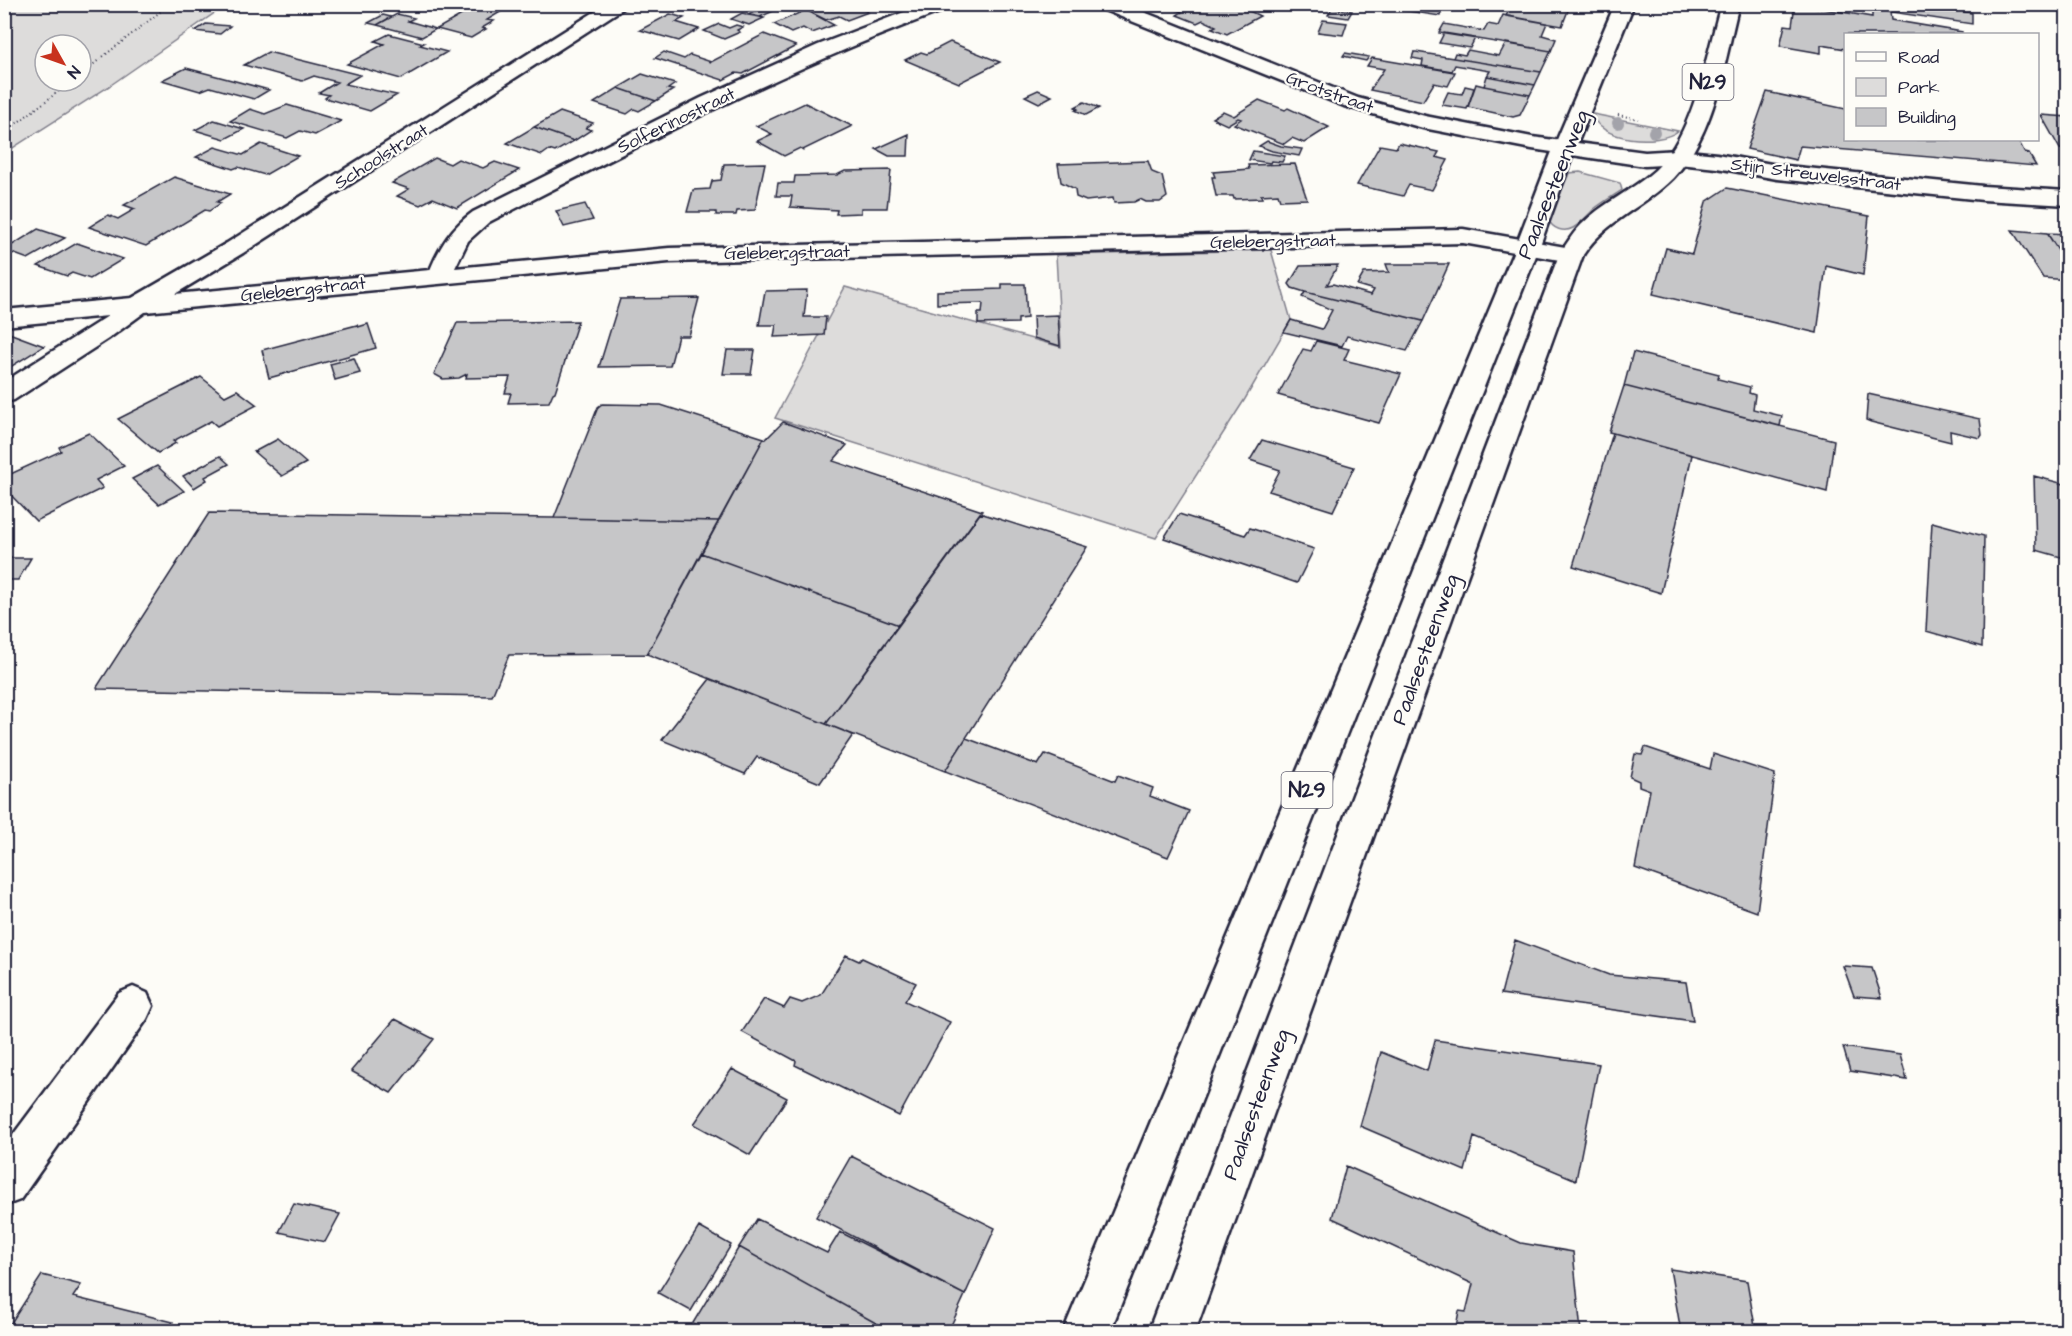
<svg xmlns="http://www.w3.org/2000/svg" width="2072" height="1336" font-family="'Architects Daughter',sans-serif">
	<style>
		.green { fill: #dddcdb; stroke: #807f8b; stroke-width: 1.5; fill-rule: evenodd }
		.building { fill: #c6c6c8; stroke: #22223b; stroke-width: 1.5 }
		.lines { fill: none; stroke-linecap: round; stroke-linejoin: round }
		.minor-casing { stroke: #22223b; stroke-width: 5 }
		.primary-casing { stroke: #22223b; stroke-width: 5 }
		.path { stroke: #22223b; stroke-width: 2; stroke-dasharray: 1 3; stroke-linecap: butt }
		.minor { fill: #fdfcf7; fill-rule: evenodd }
		.primary { fill: #fdfcf7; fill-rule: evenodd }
		.tree { fill: #a3a3aa }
		.labels { text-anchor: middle; stroke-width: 4.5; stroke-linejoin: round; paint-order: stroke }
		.far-street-label { font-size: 18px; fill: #22223b; stroke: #fdfcf7 }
		.shield { fill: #fdfcf7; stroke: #646373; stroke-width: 1.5 }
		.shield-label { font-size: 21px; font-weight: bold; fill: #22223b }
		.street-label { font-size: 22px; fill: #22223b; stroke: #fdfcf7 }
	</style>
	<rect width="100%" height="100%" fill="#fdfcf7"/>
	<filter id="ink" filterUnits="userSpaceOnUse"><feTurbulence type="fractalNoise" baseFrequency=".0167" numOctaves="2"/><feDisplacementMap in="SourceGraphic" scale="12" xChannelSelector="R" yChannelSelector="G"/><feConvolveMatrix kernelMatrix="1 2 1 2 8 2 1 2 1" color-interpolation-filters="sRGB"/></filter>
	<g filter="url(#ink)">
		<!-- green -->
		<path class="green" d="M5,4H226V5L105,89L5,153ZM45,45H81V81H45Z
			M1593,114L1678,131C1659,146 1597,141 1593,114Z
			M1580,172L1620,183L1622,190C1613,196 1603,202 1594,209C1588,215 1580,224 1573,228C1564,233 1552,229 1549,220L1568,176L1569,173Z
			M1271,250L1291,320L1245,399L1156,538L775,418L845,287L1061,347L1056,255Z"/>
		<!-- building -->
		<path class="building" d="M771,4H789L760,17L748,15Z
			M854,4L868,12L847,20L839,16L826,20L808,11L820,4Z
			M1174,4H1235L1260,16L1227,34L1212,28L1216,26L1203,20L1197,23L1177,15L1182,12L1169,7Z
			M1362,4H1444L1440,16Z
			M1512,4H1546L1569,8L1562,26L1506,16Z
			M1795,4L1872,17V9L1890,12L1891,20L1962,32V34H1846V49L1821,45V53L1780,46L1785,25L1792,26Z
			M1867,4H1915L1972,13V24L1872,9L1867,7Z
			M479,5L502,11L487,20L494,21L482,28L486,29L471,38L437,29Z
			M1332,8L1352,11L1348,18L1328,15Z
			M806,10L834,25L812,33L803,28L791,33L774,24Z
			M742,13L764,18L749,25L731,19Z
			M397,14L414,18L408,21L436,29L422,37L377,25Z
			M670,14L684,18L676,22L699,29L679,41L640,30Z
			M383,15L391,17L377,25L368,23Z
			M1503,15L1547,23L1542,35L1556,39L1551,51L1439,33L1444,24L1484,31L1488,24L1498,26Z
			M1323,20L1347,23L1343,35L1318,32Z
			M206,24L230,26L220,34L195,31Z
			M719,24L729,28L736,25L743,27L737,30L740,32L724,39L704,31Z
			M1444,33L1475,38L1470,48L1439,43Z
			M389,34L424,43L420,45L447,52L401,79L347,64L384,44L375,41Z
			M764,34L796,46L743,74L736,73L723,80L655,58L664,52L684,59L690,55L711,62Z
			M950,42L1000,62L959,83L905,60L921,52L927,54Z
			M1506,43L1551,51L1541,72L1453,58L1455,53L1465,55L1468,50L1499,56Z
			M268,52L360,75L345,84L397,95L370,111L325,98L329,95L319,93L337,82L314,76L302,81L244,65Z
			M1414,52H1416L1541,72L1535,85L1487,76L1490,71L1455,65L1452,71L1422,66L1423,60L1412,58Z
			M1345,53L1369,57L1366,61L1343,56Z
			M1372,58L1454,72H1455L1448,86L1434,83L1423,101L1370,90L1384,69L1367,66Z
			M186,68L224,78L269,90L254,99L210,87L200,91L162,80Z
			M642,74L675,84L668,89L673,90L656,101L618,88Z
			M1487,76L1535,85L1530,95L1484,86Z
			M1476,84L1484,86L1530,95L1520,115L1513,117L1468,107Z
			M1465,86L1474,88L1467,109L1442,105L1448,92L1462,94Z
			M618,88L656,101L639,111L634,109L627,114L594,103Z
			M1038,90L1052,96L1039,103L1025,96Z
			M1767,92L1846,109V140H2018L2025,153L2029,154L2036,166L1800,146L1796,160L1747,149Z
			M1259,100L1285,110L1288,108L1329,127L1304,143L1292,138L1284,144L1234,124L1241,119L1238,118L1227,125L1212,118L1223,111L1234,116Z
			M1084,102L1099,108L1086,115L1075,110L1078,109L1075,107Z
			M805,103L852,126L803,150L800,148L784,156L757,141L772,134L756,126Z
			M287,105L341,121L315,135L300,131L287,138L230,121L250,109L265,114Z
			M560,112L593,123L586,128L591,130L574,141L534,127Z
			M2041,115L2068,117V150L2060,149Z
			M214,120L244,129L225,139L195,130Z
			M534,127L574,141L555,152L549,150L542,155L507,143Z
			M909,134L908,156H889L876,149Z
			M1267,141L1281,146L1302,149L1299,156L1272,151L1259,146Z
			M1399,143L1439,152L1436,157L1448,160L1432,190L1409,185L1403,196L1357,185L1380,145L1396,148Z
			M261,144L298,156L265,175L238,167L233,169L196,157L215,147L243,155Z
			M1253,151L1285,156L1282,162L1271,161L1270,163L1249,160Z
			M435,158L450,164L458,159L483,168L495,162L519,170L457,208L433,198L420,205L397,196L409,189L392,183Z
			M1148,161L1152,172L1162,176L1167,197L1160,202H1146L1140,199L1134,202L1114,203L1113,198L1086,201L1076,197L1075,189L1061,182L1058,164Z
			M765,163L755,210L737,211L736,215H716V212H687L693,190L710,189L712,181L721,180L724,164Z
			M1295,164L1307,199L1280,200L1278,194L1261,195L1262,198L1234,199L1233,196H1216L1212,177H1215L1213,172L1249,169L1248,165Z
			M891,170L887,208H861V213L836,214L837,210L790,207L792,196H776L778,183H794L795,176L837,175L845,171Z
			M174,177L230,194L217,202L221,203L209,211L205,210L146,246L89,227L108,215L118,219L135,209L124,205Z
			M1727,188L1869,216L1863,275L1826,266L1817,333L1653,294L1666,248L1692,254L1706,202Z
			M585,204L593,220L564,227L556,211Z
			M38,229L65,238L28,259L4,250Z
			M2012,230L2047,233L2068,266V280L2043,278Z
			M2047,233L2068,234V265Z
			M77,243L123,259L90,279L72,273L67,276L38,266Z
			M1386,264H1449L1423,321L1305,292L1292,288L1289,284L1300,266L1338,265L1327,285L1333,284L1371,295L1374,290L1357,285L1364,273L1389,272Z
			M1002,284H1025L1027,318L1018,319V323L978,324V313H982L983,303L937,304V291L1002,289Z
			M807,290L804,317H826L824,335L774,337L776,325H759L765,291Z
			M1305,292L1423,321L1407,351L1347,336L1342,346L1284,332L1291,320L1322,329L1332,310L1302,297Z
			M699,298L689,336H678L670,366L599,367L620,299Z
			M1058,315L1060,346L1034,338L1033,316Z
			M578,321L555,392L553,393L549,402L508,403L511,393H505L510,377L466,378L467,374L459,378L443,379L434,374L457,323Z
			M368,324L376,348L269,378L262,350L357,325L358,327Z
			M9,333L44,346L4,371V336Z
			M1316,341L1349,349L1344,360L1401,374L1379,423L1278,395L1303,349L1311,351Z
			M727,350H755L751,374H723Z
			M1633,352L1719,374L1718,379L1750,387L1749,393L1755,395L1753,409L1782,416L1780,426L1624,386Z
			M354,358L360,373L335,380L330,364Z
			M201,377L225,396L237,390L257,405L217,426L211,421L173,441L176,443L158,453L118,419Z
			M1624,386L1834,440L1827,492L1609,432Z
			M1868,394L1980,419L1982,435L1980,438L1950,431L1951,442L1871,422L1866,420Z
			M602,404L661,405L764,438L719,521L554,518L598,407Z
			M783,422L847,445L833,461L982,511L899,625L701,553L764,438L766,439Z
			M89,433L124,466L96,480L103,488L36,521L4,488V477L61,451L59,447Z
			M1613,433L1692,455L1661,593L1573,566Z
			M278,439L306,463L282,476L254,452Z
			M1262,440L1354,467L1333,511L1269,491L1280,470L1250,460Z
			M220,456L229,464L205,477L207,480L194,488L183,476Z
			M157,466L184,491L159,504L132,479Z
			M2034,476L2068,485V559L2036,550Z
			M209,513L554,518L719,521L647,654L509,655L492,696L98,689L97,687Z
			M980,513L1087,547L945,771L826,724Z
			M1179,514L1245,535L1250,528L1314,549L1297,583L1164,538Z
			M1932,522L1984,536L1982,647L1926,631Z
			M701,553L899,625L826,724L647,654Z
			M4,558H31L18,580H4Z
			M710,679L826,724L853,735L820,783L757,757L745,774L662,740Z
			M966,738L1038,765L1045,754L1115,781L1118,775L1153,788L1150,796L1189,811L1168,857L945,771Z
			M1645,747L1710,769L1713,754L1775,774L1757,912L1635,868L1650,790L1639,786V781L1630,777L1635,754L1642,755Z
			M1515,940L1609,975L1686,982L1693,1021L1501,994Z
			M846,955L859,961L862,958L916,983L905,1001L950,1022L899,1116L795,1065L796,1061L742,1032L764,999L784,1008L790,999L802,1003L821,995Z
			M1843,966L1872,968L1882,998L1854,996Z
			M395,1019L434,1039L391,1093L351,1071Z
			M1435,1040L1599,1064L1576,1180L1474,1137L1465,1171L1360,1126L1381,1052L1427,1071Z
			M1843,1047L1900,1055L1907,1080L1850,1071Z
			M732,1069L787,1098L750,1155L694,1124Z
			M851,1156L995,1228L965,1295L816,1217Z
			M1346,1166L1521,1243L1573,1252L1581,1332H1455L1459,1311L1466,1312L1473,1284L1332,1218Z
			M294,1204L340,1214L325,1242L279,1232Z
			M757,1219L827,1253L840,1232L965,1295L948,1332H892L739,1247Z
			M699,1227L731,1245L691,1311L658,1293Z
			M739,1247L892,1332H708L693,1323Z
			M1670,1269L1747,1281L1756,1332H1681Z
			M42,1275L81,1285L73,1297L173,1322L167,1332H5Z"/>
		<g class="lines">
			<!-- minor casing -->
			<g class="minor-casing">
				<path id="minor" d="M607,4H630L243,253L175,294L430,270C440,246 452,227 473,212L701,98L818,45L925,4H953L951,8C790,66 641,145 489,222L468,241L455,268L669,248L1463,229L1571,248L1580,250L1583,255L1580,260L1571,262L1463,243L669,262L145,312L108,339L14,400L4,402V382L108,316L4,326V310L132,298L227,243Z
					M1097,4H1124L1358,98L1425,116L1532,137L1645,152L1678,150L1717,154L1777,165L1983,186L2068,191V205L1983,200L1777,179L1717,168L1678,164L1645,166L1532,149L1423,128L1344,106L1099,8Z
					M133,987L147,993L153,1006L147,1019L20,1200L4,1206V1147L119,993Z"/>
			</g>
			<!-- primary casing -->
			<g class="primary-casing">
				<path id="primary" d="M1615,4H1634L1575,149L1539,248L1110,1332H1063L1515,248L1553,149Z
					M1721,4H1739C1724,62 1716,133 1673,178C1644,207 1606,220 1583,255L1195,1332H1148L1559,255C1566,245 1572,234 1581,225C1602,203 1632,191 1655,170C1695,134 1706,55 1721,4Z"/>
			</g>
			<!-- path -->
			<path class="path" d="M81,74L170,4
				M1618,115L1638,119
				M4,133L72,81"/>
			<!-- minor -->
			<use href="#minor" class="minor"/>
			<!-- primary -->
			<use href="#primary" class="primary"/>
		</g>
		<!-- trees -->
		<g class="tree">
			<circle cx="1618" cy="123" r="6"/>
			<circle cx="1654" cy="132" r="6"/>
		</g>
	</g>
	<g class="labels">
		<!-- far-street labels -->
		<g class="far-street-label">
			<text transform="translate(1330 92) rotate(20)" y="6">Grotstraat</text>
			<text transform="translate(676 120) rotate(-26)" y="6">Solferinostraat</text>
			<text transform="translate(381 156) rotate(-32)" y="6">Schoolstraat</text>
			<text transform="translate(1816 174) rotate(7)" y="6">Stijn Streuvelsstraat</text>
			<text transform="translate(1273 241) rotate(-1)" y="6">Gelebergstraat</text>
			<text transform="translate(787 252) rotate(-1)" y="6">Gelebergstraat</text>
			<text transform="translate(303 289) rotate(-6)" y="6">Gelebergstraat</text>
		</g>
		<!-- shield labels -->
		<g class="shield">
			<rect x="1682.5" y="64" width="51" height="36" rx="4.5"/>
			<rect x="1281.5" y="772" width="51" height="36" rx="4.5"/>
		</g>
		<g class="shield-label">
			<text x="1708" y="89">N29</text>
			<text x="1307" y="797">N29</text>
		</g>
		<!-- street labels -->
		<g class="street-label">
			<text transform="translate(1552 184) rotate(-68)" y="8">Paalsesteenweg</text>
			<text transform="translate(1424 649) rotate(-70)" y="8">Paalsesteenweg</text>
			<text transform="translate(1255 1104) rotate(-70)" y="8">Paalsesteenweg</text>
		</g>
	</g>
	<!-- margin -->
	<rect width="2072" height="1336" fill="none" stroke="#fdfcf7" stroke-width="24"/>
	<rect x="12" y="12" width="2048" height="1312" fill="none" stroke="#22223b" stroke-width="2" filter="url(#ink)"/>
	<!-- legend -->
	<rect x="1844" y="33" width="195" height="108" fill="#fdfcf7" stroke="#a5a5ac" stroke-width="1.5"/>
	<rect x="1856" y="52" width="30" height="9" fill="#fdfcf7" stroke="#a5a5ac" stroke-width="1.5"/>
	<text x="1898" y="63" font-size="18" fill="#22223b">Road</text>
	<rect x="1856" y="78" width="30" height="18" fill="#dddcdb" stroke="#a5a5ac" stroke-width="1.5"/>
	<text x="1898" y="93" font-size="18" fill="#22223b">Park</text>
	<rect x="1856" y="108" width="30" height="18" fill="#c6c6c8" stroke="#a5a5ac" stroke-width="1.5"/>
	<text x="1898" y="123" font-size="18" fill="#22223b">Building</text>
	<!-- north arrow -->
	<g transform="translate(63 63) rotate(130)"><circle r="28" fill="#fdfcf7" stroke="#a5a5ac" stroke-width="1.5"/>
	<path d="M0-4.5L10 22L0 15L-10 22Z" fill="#c8321e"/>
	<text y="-9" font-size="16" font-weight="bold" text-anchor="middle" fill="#22223b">N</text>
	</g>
</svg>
